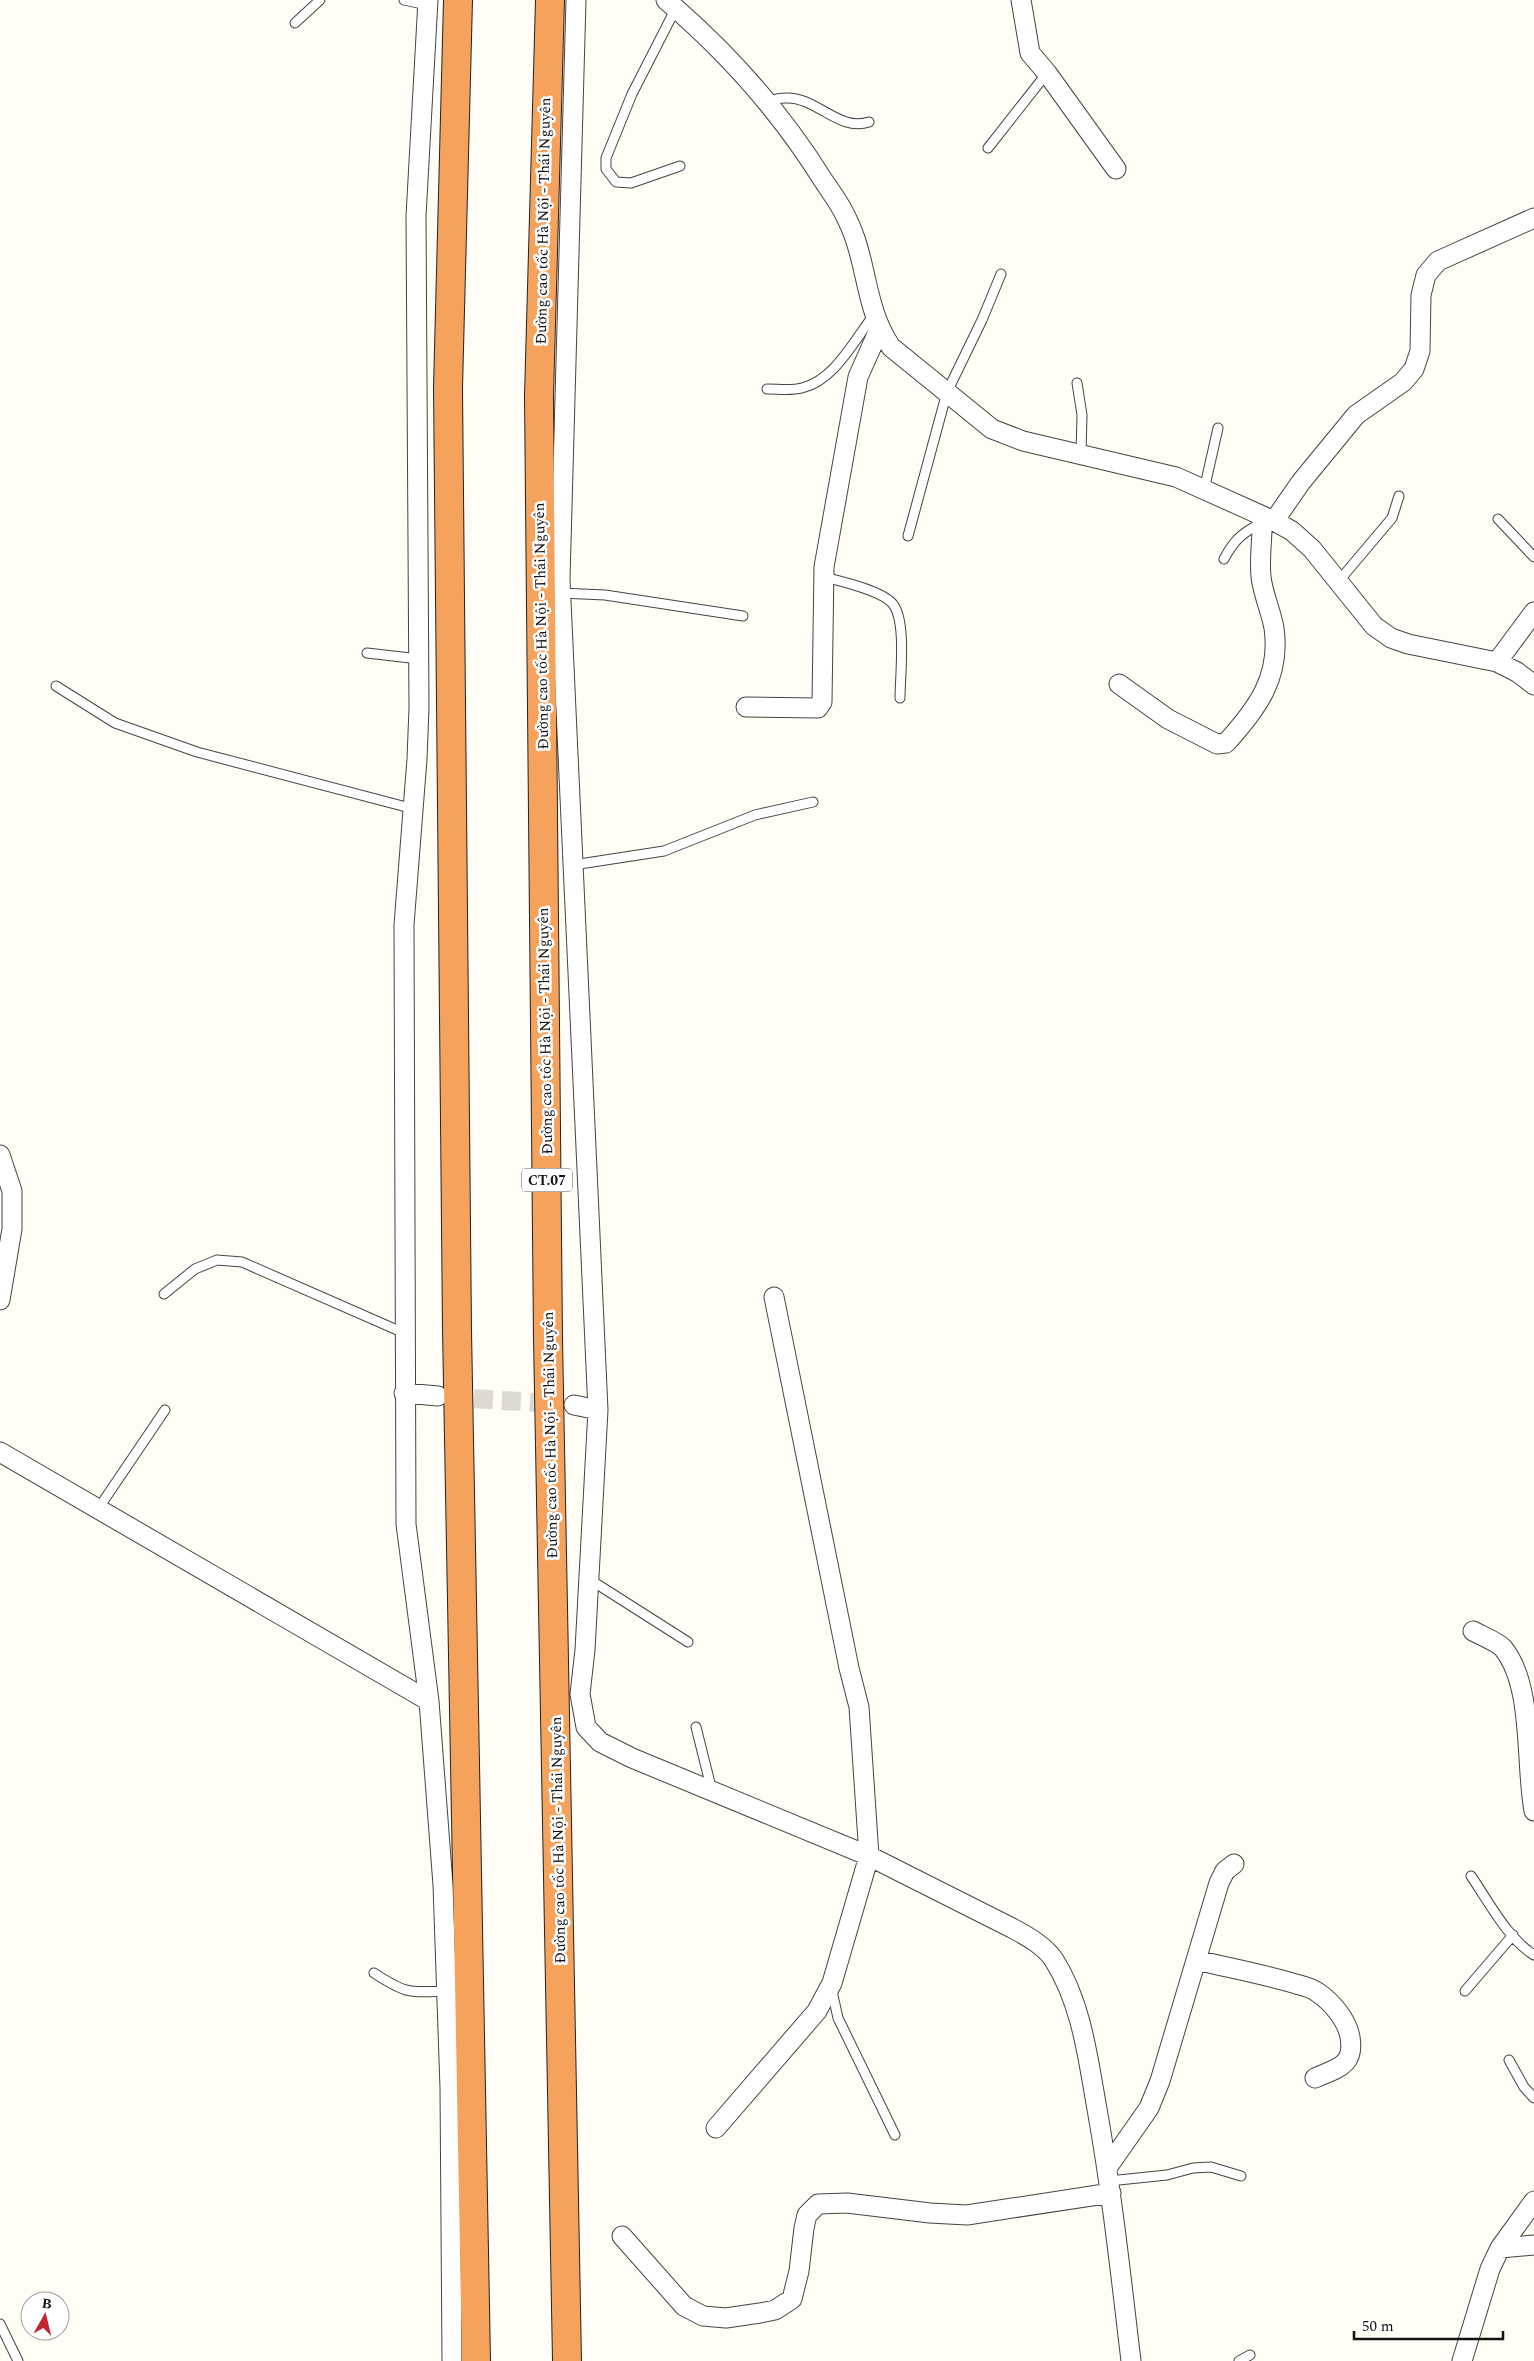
<svg xmlns="http://www.w3.org/2000/svg" width="1534" height="2361" font-family="Spectral,serif">
	<style>
		.lines { fill: none; stroke-linecap: round; stroke-linejoin: round }
		.street-tunnel { stroke: #dbdad3; stroke-width: 19; stroke-dasharray: 19 9; stroke-linecap: butt }
		.lane-casing { stroke: #444; stroke-width: 11 }
		.street-casing { stroke: #444; stroke-width: 21 }
		.highway-casing { stroke: #222; stroke-width: 30 }
		.lane { stroke: #fff; stroke-width: 9 }
		.street { stroke: #fff; stroke-width: 19 }
		.highway { stroke: #f5a25d; stroke-width: 28 }
		.labels { text-anchor: middle; stroke-width: 5; stroke-linejoin: round; paint-order: stroke }
		.shield { fill: #fff; stroke: #585858; stroke-width: 1 }
		.shield-label { font-size: 14px; font-weight: bold; fill: #111 }
		.street-label { font-size: 15px; fill: #111; stroke: #fff }
	</style>
	<rect width="100%" height="100%" fill="#fffdf5"/>
	<g class="lines">
		<!-- street-tunnel -->
		<path class="street-tunnel" d="M446,1397L561,1404"/>
		<!-- lane casing -->
		<g class="lane-casing">
			<path id="lane" d="M404,0L427,5
				M676,8L632,94L606,158V169L616,182L631,183L680,166
				M295,23L320,0
				M766,102C772,100 779,98 785,98C816,96 838,132 869,122
				M988,148L1047,73
				M1077,383L1082,415L1081,454
				M767,389C778,389 791,391 802,388C835,380 854,340 874,315
				M1204,490L1218,428
				M1498,519L1534,557
				M908,536L947,392L982,320L1001,274
				M1224,559C1234,540 1243,532 1262,523
				M824,577C840,581 880,590 892,603C907,619 900,676 900,698
				M1338,582L1392,518L1399,496
				M560,593L605,595L743,616
				M367,653L419,659
				M56,686L115,723L197,752L414,809
				M573,865L664,851L755,815L813,802
				M164,1294L195,1269L217,1260L242,1262L404,1333
				M98,1509L165,1410
				M589,1579L688,1642
				M696,1727L712,1791
				M1471,1876C1489,1902 1507,1938 1534,1955
				M374,1973C408,1995 408,1992 447,1991
				M832,1991L838,2018L895,2135
				M1465,1991L1513,1935
				M1509,2060L1524,2087L1534,2098
				M1109,2181L1167,2175L1193,2168L1211,2167L1241,2176
				M0,2324L18,2361
				M1239,2361L1250,2355"/>
		</g>
		<!-- street casing -->
		<g class="street-casing">
			<path id="street" d="M428,0L416,216L419,708L417,759L404,925L406,1524L429,1701L443,1885L450,2088L452,2361
				M576,0L560,579L598,1410L585,1650L580,1694L586,1727L600,1742L632,1758L869,1856L1012,1928C1027,1936 1045,1946 1054,1960C1082,2004 1088,2059 1097,2109C1112,2193 1121,2277 1131,2361
				M666,0C727,52 780,111 823,180C831,192 841,205 847,219C868,261 864,308 891,347L992,429L1023,441L1176,477L1274,521L1292,531L1312,549L1374,626L1391,638L1408,644L1497,662L1517,672L1534,685
				M1021,0L1030,53L1047,73L1116,169
				M1274,521L1301,482L1356,415L1403,382L1414,369L1420,351L1421,295L1426,275L1438,261L1534,218
				M1497,662L1534,612
				M1119,684L1168,719L1217,744L1226,743C1257,709 1281,677 1274,628C1271,611 1263,594 1261,577C1259,557 1263,536 1262,516
				M746,707L818,708L822,702L824,567L858,377L879,330
				M0,1155L12,1191V1229L0,1300
				M404,1393L438,1396
				M574,1405L598,1410
				M0,1452L429,1701
				M1473,1631C1482,1636 1496,1641 1503,1648C1534,1686 1525,1762 1534,1811
				M1196,1960C1229,1968 1263,1974 1296,1984C1303,1986 1312,1988 1317,1992C1332,2002 1347,2020 1350,2037C1355,2066 1337,2068 1315,2078
				M716,2128L817,2011L832,1983L869,1856L859,1707L849,1668L774,1297
				M1107,2168L1149,2108L1160,2081L1219,1883L1225,1871L1234,1864
				M622,2236L684,2306L703,2316L726,2318L760,2313L775,2310L792,2299L799,2271L804,2228L807,2215L818,2204L847,2203L930,2213L967,2215L1111,2193
				M1500,2248L1534,2245
				M1462,2361L1490,2269L1500,2248L1534,2201"/>
		</g>
		<!-- highway casing -->
		<g class="highway-casing">
			<path id="highway" d="M458,0L448,388L457,1330L476,2361
				M550,0L539,396L548,1338L567,2361"/>
		</g>
		<!-- lane -->
		<use href="#lane" class="lane"/>
		<!-- street -->
		<use href="#street" class="street"/>
		<!-- highway -->
		<use href="#highway" class="highway"/>
	</g>
	<g class="labels">
		<!-- shield labels -->
		<rect class="shield" x="522" y="1168.5" width="50" height="23" rx="4"/>
		<g class="shield-label">
			<text x="547" y="1185">CT.07</text>
		</g>
		<!-- street labels -->
		<g class="street-label">
			<text transform="translate(543 221) rotate(-89)" y="5">Đường cao tốc Hà Nội - Thái Nguyên</text>
			<text transform="translate(541 626) rotate(-91)" y="5">Đường cao tốc Hà Nội - Thái Nguyên</text>
			<text transform="translate(545 1031) rotate(-91)" y="5">Đường cao tốc Hà Nội - Thái Nguyên</text>
			<text transform="translate(550 1435) rotate(-91)" y="5">Đường cao tốc Hà Nội - Thái Nguyên</text>
			<text transform="translate(558 1840) rotate(-91)" y="5">Đường cao tốc Hà Nội - Thái Nguyên</text>
		</g>
	</g>
	<!-- north arrow -->
	<g transform="translate(45 2316) rotate(8)"><circle r="24" fill="#ffffff" stroke="#a0a0a0"/>
	<path d="M0-4L9 19L0 12L-9 19Z" fill="#c4262e"/>
	<text y="-8" font-size="14" font-weight="bold" text-anchor="middle" fill="#111111">B</text>
	</g>
	<!-- scale -->
	<path d="M1354 2331v8h149v-8" fill="none" stroke="#111111" stroke-width="2.5"/>
	<text x="1362" y="2331" font-size="15" fill="#111111" stroke="#ffffff" stroke-width="4" paint-order="stroke">50 m</text>
</svg>
